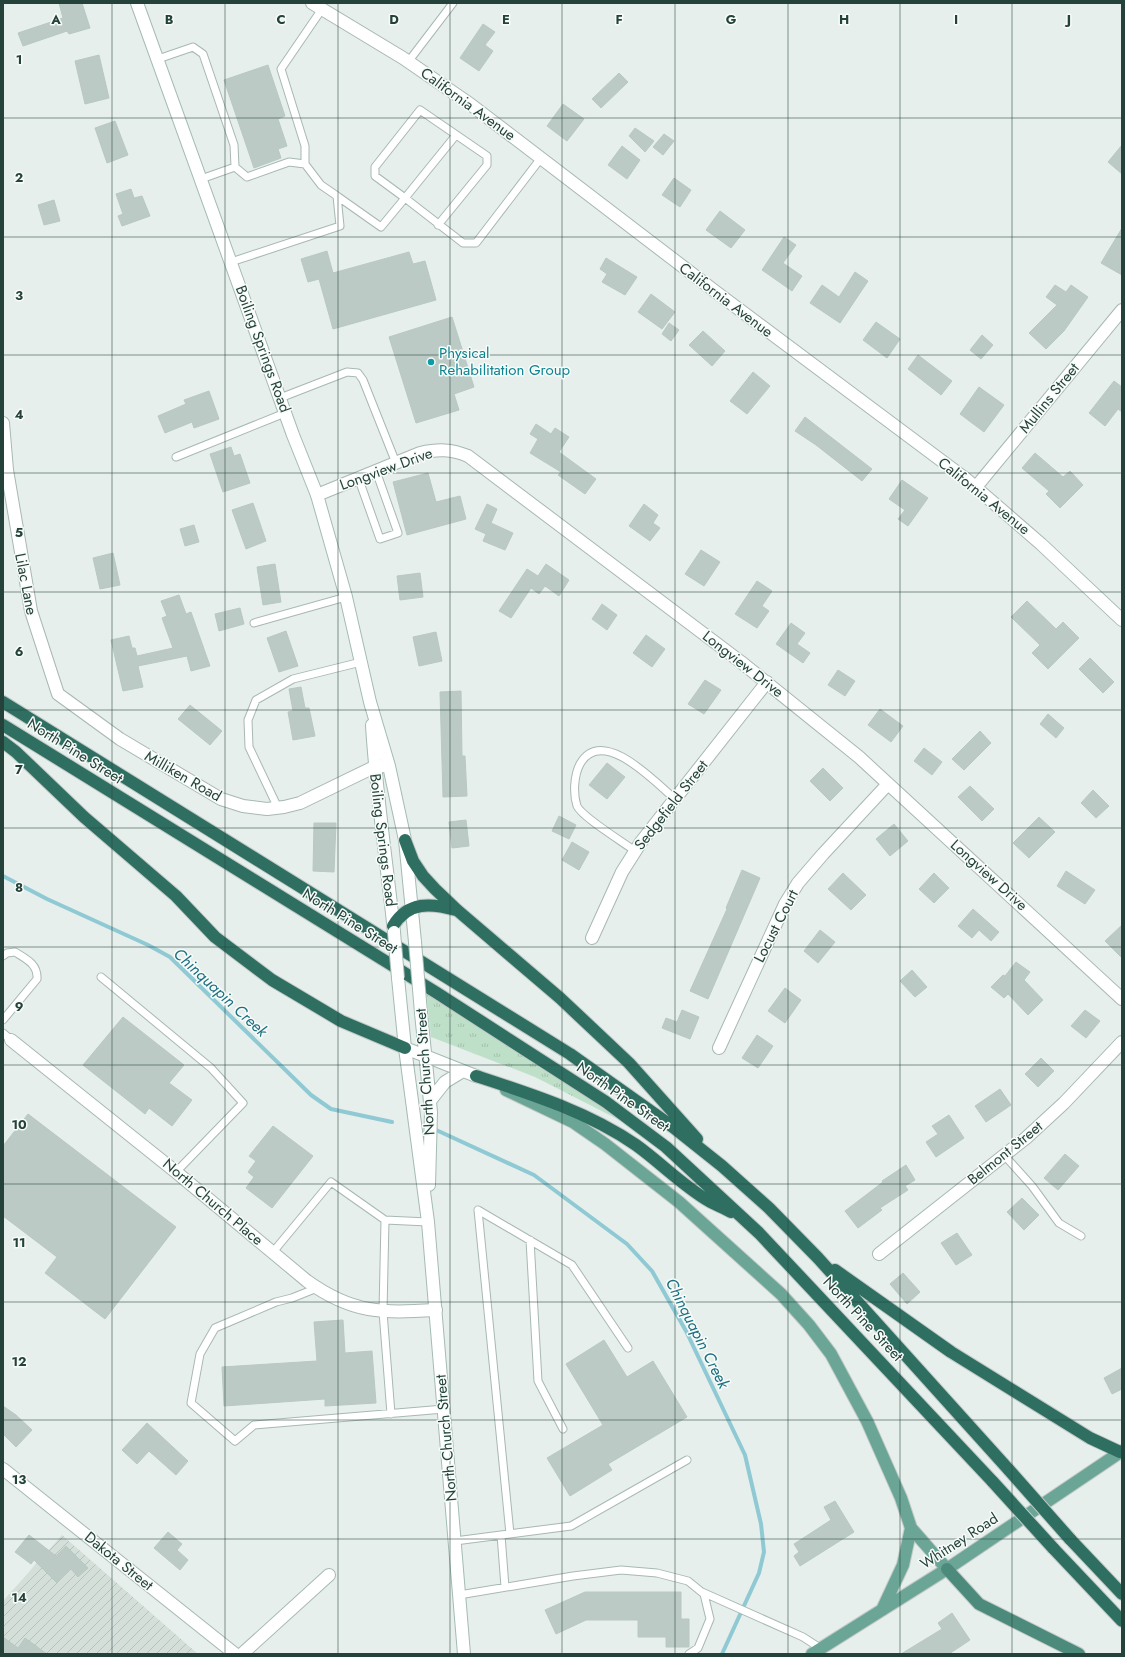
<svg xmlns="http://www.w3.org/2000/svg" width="1125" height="1657" font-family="Jost,sans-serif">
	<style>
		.industrial { fill: url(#industrial-furrows) }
		.grass { fill: url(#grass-tufts) }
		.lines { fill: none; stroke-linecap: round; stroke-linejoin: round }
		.stream { stroke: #8ec9d4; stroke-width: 4 }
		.building { fill: #bbcac4; stroke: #b8c9c2 }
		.service-casing { stroke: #a8b8b2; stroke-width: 9 }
		.minor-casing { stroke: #a8b8b2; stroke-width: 14 }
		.secondary-casing { stroke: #a4bbb3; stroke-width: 14 }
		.primary-casing { stroke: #c2cac8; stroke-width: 14 }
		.trunk-casing { stroke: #c2cac8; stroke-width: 14 }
		.motorway-casing { stroke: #c2cac8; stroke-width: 14 }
		.service { stroke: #fff; stroke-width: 7 }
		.minor { stroke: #fff; stroke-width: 12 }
		.secondary { stroke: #fff; stroke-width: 12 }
		.primary { stroke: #6aa596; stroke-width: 12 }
		.trunk { stroke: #4c8a7c; stroke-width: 12 }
		.motorway { stroke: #2f6f62; stroke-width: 12 }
		.secondary-bridge-casing { stroke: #a4bbb3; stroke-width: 14; stroke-linecap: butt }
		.motorway-bridge-casing { stroke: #c2cac8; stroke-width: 14; stroke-linecap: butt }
		.secondary-bridge { stroke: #fff; stroke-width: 12 }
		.motorway-bridge { stroke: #2f6f62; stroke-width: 12 }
		.grid { fill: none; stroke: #24423a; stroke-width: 1; stroke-opacity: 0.55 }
		.culture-dot { fill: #0f9aa8; stroke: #f7fbf9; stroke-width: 1.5 }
		.labels { text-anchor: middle; stroke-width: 3; stroke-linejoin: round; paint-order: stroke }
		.street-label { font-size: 15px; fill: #24423a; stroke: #f7fbf9 }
		.culture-label { font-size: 15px; fill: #0d838f; stroke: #f7fbf9; text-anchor: start }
		.water-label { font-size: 16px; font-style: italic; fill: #1c6f80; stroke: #f7fbf9 }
		.grid-label { font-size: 13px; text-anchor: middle; font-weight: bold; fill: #24423a; stroke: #f7fbf9; stroke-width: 3; stroke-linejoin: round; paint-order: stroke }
	</style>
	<defs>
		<pattern id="industrial-furrows" width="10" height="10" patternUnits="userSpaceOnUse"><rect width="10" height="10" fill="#d4dfda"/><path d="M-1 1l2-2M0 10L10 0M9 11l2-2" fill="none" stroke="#b6c1bc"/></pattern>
		<pattern id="grass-tufts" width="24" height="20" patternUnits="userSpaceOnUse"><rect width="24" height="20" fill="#bfe0c8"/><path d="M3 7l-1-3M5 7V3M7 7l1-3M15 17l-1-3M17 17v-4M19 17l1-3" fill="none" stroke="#a4c1ad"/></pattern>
	</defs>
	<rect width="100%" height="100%" fill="#e6efeb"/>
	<!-- industrial -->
	<path class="industrial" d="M62,1535L198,1654H3V1601Z"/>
	<!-- grass -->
	<path class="grass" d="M426,990L633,1127L535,1077L431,1037Z"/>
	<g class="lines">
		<!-- stream -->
		<path class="stream" d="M3,876L47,899L148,945L170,957L311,1095L331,1109L392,1122
			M434,1129L534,1175L627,1244L652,1271L686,1331L745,1455L761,1524L764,1552L759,1573L722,1654"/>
	</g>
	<!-- building -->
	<path class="building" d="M59,3H82L90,28L69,34L67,31L23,46L18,33L63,18Z
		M483,24L495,32L485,45L493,51L479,71L460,58Z
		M99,55L109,98L85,104L75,61Z
		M268,65L285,116L278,119L287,146L278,149L281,158L254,168L224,80Z
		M619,73L628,82L601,108L592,99Z
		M563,104L584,119L567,141L547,126Z
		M115,121L128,155L107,163L95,128Z
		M635,128L654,141L645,152L629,136Z
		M664,134L674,141L663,155L653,147Z
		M1122,145V174L1108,162Z
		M622,146L640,160L627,179L608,165Z
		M674,178L691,190L680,207L662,195Z
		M131,189L134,198L142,196L150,216L122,226L118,216L123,214L116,194Z
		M54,200L60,221L44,225L38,205Z
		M720,211L745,230L731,248L706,230Z
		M1122,228V275L1101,263Z
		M784,237L796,245L783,263L802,276L792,291L762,270Z
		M327,251L333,273L409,252L413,264L425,261L436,300L333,329L319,279L308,282L301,259Z
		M606,258L637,277L625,295L602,282L607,274L600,269Z
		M855,272L868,281L840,323L810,303L822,285L839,297Z
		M1055,285L1066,292L1071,285L1088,297L1064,331L1046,349L1029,333L1057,305L1046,297Z
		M651,294L675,312L662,329L638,312Z
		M452,317L474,387L454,394L459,410L416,423L389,337Z
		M876,322L900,339L887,358L863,340Z
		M669,323L679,330L671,341L662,334Z
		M703,331L725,351L712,366L689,345Z
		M982,335L993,345L981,359L970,350Z
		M918,355L952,381L941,395L908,369Z
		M753,372L770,386L747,414L730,401Z
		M1114,381L1122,387V412L1118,409L1105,426L1089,413Z
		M979,387L1004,405L984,432L960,414Z
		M209,391L219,419L194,428L192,422L165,433L158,416L186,404L184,400Z
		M805,417L872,469L862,481L816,445L795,431Z
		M536,424L551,434L555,428L569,437L559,452L596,479L585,494L558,475L561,472L530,453L538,439L530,434Z
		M231,447L234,456L240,454L250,483L223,492L210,454Z
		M1035,453L1063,477L1070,471L1083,485L1060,508L1046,494L1049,491L1022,468Z
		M428,473L436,502L460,496L466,519L407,535L393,482Z
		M902,480L928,498L908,526L898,519L905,510L889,499Z
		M253,503L266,541L246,549L232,510Z
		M487,504L497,509L491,523L513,533L505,550L483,541L486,534L475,529Z
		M644,504L658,515L653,523L660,528L650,541L629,526Z
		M194,525L199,542L185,546L180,529Z
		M701,550L720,562L704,586L685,574Z
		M113,553L120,585L100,589L93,558Z
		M275,564L281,602L263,605L257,567Z
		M546,564L569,580L559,596L545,586L539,594L531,588L511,618L499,611L527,569L538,576Z
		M420,573L423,597L400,600L397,576Z
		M757,581L772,591L762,606L769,611L757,628L735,614Z
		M179,595L186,614L191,612L210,666L191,671L187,656L138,666L143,687L123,691L111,640L129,636L132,648H135L137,656L173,648L162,618L167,616L161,601Z
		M1027,601L1056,629L1063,622L1079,638L1048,669L1032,653L1040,645L1011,617Z
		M602,604L617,615L607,630L592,619Z
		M240,608L244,624L219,631L215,614Z
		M791,623L805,633L797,644L810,653L803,663L776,644Z
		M286,631L298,666L279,672L267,638Z
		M436,632L442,661L419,666L413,637Z
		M646,635L665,649L652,667L633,653Z
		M1090,658L1114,682L1103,693L1079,669Z
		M838,670L855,681L845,696L828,685Z
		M705,680L721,690L704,714L688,704Z
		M301,687L305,708H309L315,736L293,740L288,712L293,711L289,689Z
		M461,691L462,756H465L467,796L443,797L440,692Z
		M190,705L222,731L210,745L178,719Z
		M880,709L903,726L891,742L868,725Z
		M1048,714L1064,728L1056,738L1040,724Z
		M980,731L991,743L964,770L952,759Z
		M924,748L942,762L932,775L914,761Z
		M607,763L625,777L607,799L589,785Z
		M823,768L843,788L830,801L810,781Z
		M970,786L994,809L982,821L958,797Z
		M1093,790L1109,806L1096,818L1081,803Z
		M559,816L576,825L569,839L552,831Z
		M1039,817L1055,832L1029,858L1013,843Z
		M466,820L469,846L452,848L449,822Z
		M314,823H336L334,872L313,871Z
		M894,824L908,841L890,856L876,839Z
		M572,842L589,852L579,870L562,860Z
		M742,870L760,878L708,999L690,991L727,909L726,908Z
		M1066,871L1095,890L1085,904L1057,886Z
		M843,873L866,895L851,910L828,889Z
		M934,873L949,888L934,903L919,889Z
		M973,909L999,932L991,941L979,930L972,938L958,926Z
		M1122,925V958L1105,941Z
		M820,930L835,942L818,963L804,951Z
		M1016,962L1030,972L1024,980L1043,1000L1028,1015L1008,994L1004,998L991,987L1003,975L1005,976Z
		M912,970L927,987L915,997L900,981Z
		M785,988L801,1000L785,1023L768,1011Z
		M682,1010L699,1017L690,1039L662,1028L666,1018L677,1022Z
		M1085,1010L1100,1021L1086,1038L1071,1026Z
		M123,1017L184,1065L169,1083L192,1100L172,1126L149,1108L145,1114L83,1065Z
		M757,1035L773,1046L758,1068L742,1058Z
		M1041,1058L1054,1071L1038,1087L1025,1074Z
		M1000,1089L1011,1105L986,1122L975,1106Z
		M28,1114L176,1227L105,1319L45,1273L57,1257L3,1216V1146Z
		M949,1115L964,1138L936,1157L926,1142L938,1134L932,1126Z
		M273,1126L313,1156L272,1208L246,1188L254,1177L248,1172L256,1161L249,1156Z
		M1065,1154L1079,1166L1058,1190L1044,1178Z
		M906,1165L915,1180L905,1186L908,1190L880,1208L882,1210L858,1228L845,1211L883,1182L882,1181Z
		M1022,1198L1039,1215L1024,1230L1007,1212Z
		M957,1233L972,1255L956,1265L941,1243Z
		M903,1273L920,1292L907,1304L890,1284Z
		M343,1320L345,1353L372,1351L376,1403L325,1406V1399L224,1406L222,1367L317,1361L314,1322Z
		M604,1340L627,1377L653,1361L687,1417L608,1464L612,1470L570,1496L547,1458L603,1425L566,1364Z
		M1122,1368V1389L1112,1394L1104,1378Z
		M3,1406L16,1415L32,1430L16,1447L3,1434Z
		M147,1423L188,1461L176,1475L149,1451L137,1464L122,1450Z
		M835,1501L854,1532L800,1566L794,1556L799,1552L794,1544L831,1520L824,1507Z
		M168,1532L182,1544L177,1550L188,1560L180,1570L154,1548Z
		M29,1535L56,1556L66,1546L88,1568L78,1577L71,1569L57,1583L34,1560L31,1564L15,1552Z
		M585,1592H681V1619H689V1647H666V1637H638V1620H586L556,1634L545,1610Z
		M952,1613L970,1640L949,1654H901L942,1629L938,1623Z
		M3,1637L18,1648L25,1638L47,1654H3Z"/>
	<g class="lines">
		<!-- service casing -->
		<g class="service-casing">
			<path id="service" d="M158,59L193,47L203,54L234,145L235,167
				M408,62L453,3
				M305,164V146L281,69L322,9
				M201,179L235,167L247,177L289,162L305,164L321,185L337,196L340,226L231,262
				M337,196L381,227L405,198L463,243H476L541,158
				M438,225L487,165V156L420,110L375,167V176L405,198L456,135
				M280,398L347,372L358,373L363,380L396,463
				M176,457L285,413
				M358,477L380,539L398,533L376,471
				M254,623L346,597
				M278,808L249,747L248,720L256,700L293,679L361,662
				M635,851C623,842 582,817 577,806C573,794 574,775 580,764C602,725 655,782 675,799
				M3,956L7,953L15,952C26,959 38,964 37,979L3,1020
				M101,977L211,1068L243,1103L176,1172
				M3,1033L11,1040
				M1005,1156L1032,1186L1059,1223L1081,1236
				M478,1210L510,1534
				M478,1210L572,1265L628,1348
				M530,1240L538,1381L563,1429
				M273,1252L331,1182L385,1220
				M317,1288L292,1298L276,1302L215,1328L200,1354L191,1403L235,1441L254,1425L444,1409
				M391,1414L383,1312L385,1220L428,1222
				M501,1535L505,1587
				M455,1541L571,1526L687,1460
				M702,1592L803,1637L820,1648
				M459,1595L573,1576L621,1570L657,1573L688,1581L704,1594L710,1619L698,1648L689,1654"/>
		</g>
		<!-- minor casing -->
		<g class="minor-casing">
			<path id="minor" d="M312,3L403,58L470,104L716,292L966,479L1041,544L1122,620
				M3,423L7,470L31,611L58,694L120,739L221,799L243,806L267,809L284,807L300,803L374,767L384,766
				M976,487L1122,310
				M317,495L420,453C438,449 451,449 468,456L741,662L859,757L1122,999
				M592,938L622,872L641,842L767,682
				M11,1040L176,1172L307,1281C353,1314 382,1313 436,1310
				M719,1048L785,904L798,883L823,854L888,784
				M879,1254L1026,1138L1064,1103L1122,1042
				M3,1469L235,1654
				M242,1654L329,1575"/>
		</g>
		<!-- secondary casing -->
		<g class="secondary-casing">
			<path id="secondary" d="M137,3L293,435L317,495L346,597L370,702L389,766L405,840L415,942
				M372,725C376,794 387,863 394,932
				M398,978L405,1048L428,1222L464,1654
				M421,1013L431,1112L429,1185
				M405,1048L476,1076
				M430,1101L445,1082L463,1071"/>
		</g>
		<!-- primary casing -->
		<g class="primary-casing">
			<path id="primary" d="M506,1090L573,1122L605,1144L679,1202L781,1294L809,1325L831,1354L867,1421L901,1498L911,1528L947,1569
				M882,1610L903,1565L911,1528
				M812,1654L947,1569L1122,1451"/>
		</g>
		<!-- trunk casing -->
		<g class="trunk-casing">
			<path id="trunk" d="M947,1569L979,1604L1079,1654"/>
		</g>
		<!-- motorway casing -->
		<g class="motorway-casing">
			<path id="motorway" d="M3,702L570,1054L673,1127L722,1166L769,1208L818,1258L1009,1470
				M3,725L437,993L606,1102L666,1147L759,1233L993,1482
				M3,742L16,752L84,817L176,896L215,937L272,980L341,1021L405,1048
				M405,840L413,861L423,876L435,889L457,910L560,998L629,1063L697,1139
				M393,926C408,901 431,903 456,910
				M476,1076C531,1094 588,1112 636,1145C661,1163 683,1186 709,1201C716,1205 724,1208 731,1212
				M835,1270L951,1352L1090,1438L1120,1452
				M1070,1539L1122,1594
				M1053,1548L1122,1621"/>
		</g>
		<!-- service -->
		<use href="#service" class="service"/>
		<!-- minor -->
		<use href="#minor" class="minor"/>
		<!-- secondary -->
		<use href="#secondary" class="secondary"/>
		<!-- primary -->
		<use href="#primary" class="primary"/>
		<!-- trunk -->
		<use href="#trunk" class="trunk"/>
		<!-- motorway -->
		<use href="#motorway" class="motorway"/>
		<!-- secondary-bridge casing -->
		<g class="secondary-bridge-casing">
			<path id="secondary-bridge" d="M394,932L398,978
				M415,942L421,1013"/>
		</g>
		<!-- motorway-bridge casing -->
		<g class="motorway-bridge-casing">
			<path id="motorway-bridge" d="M1009,1470L1070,1539
				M993,1482L1053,1548"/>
		</g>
		<!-- secondary-bridge -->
		<use href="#secondary-bridge" class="secondary-bridge"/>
		<!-- motorway-bridge -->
		<use href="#motorway-bridge" class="motorway-bridge"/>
	</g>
	<!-- grid -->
	<path class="grid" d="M112,3V1654M225,3V1654M338,3V1654M450,3V1654M562,3V1654M675,3V1654M788,3V1654M900,3V1654M1012,3V1654M3,118H1122M3,237H1122M3,355H1122M3,473H1122M3,592H1122M3,710H1122M3,828H1122M3,947H1122M3,1065H1122M3,1184H1122M3,1302H1122M3,1420H1122M3,1539H1122"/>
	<!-- markers -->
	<circle class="culture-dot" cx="431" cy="362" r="4"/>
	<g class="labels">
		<!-- street labels -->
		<g class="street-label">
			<text transform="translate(468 104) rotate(36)" y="5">California Avenue</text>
			<text transform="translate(726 300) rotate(37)" y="5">California Avenue</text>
			<text transform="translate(263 349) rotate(70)" y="5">Boiling Springs Road</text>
			<text transform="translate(1049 398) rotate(-51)" y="5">Mullins Street</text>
			<text transform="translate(386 469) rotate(-20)" y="5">Longview Drive</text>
			<text transform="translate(984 496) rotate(39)" y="5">California Avenue</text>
			<text transform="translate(26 584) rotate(79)" y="5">Lilac Lane</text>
			<text transform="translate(743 664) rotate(38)" y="5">Longview Drive</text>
			<text transform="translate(75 751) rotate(32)" y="5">North Pine Street</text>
			<text transform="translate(183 776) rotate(30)" y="5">Milliken Road</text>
			<text transform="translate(671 805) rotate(-52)" y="5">Sedgefield Street</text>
			<text transform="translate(383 840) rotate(83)" y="5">Boiling Springs Road</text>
			<text transform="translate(989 875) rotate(42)" y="5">Longview Drive</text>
			<text transform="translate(350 921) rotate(32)" y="5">North Pine Street</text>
			<text transform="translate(776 926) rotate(-63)" y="5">Locust Court</text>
			<text transform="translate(425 1072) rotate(-94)" y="5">North Church Street</text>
			<text transform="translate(623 1097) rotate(35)" y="5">North Pine Street</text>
			<text transform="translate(1005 1153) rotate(-39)" y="5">Belmont Street</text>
			<text transform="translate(213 1202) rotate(40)" y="5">North Church Place</text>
			<text transform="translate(863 1319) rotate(47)" y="5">North Pine Street</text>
			<text transform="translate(446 1438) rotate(-95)" y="5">North Church Street</text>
			<text transform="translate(959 1541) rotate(-33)" y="5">Whitney Road</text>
			<text transform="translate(119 1561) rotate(39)" y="5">Dakota Street</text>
		</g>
		<!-- culture labels -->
		<g class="culture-label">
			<text x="439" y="358">Physical<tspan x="439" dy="17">Rehabilitation Group</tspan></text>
		</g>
		<!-- water labels -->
		<g class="water-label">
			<text transform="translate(221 992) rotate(43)" y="6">Chinquapin Creek</text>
			<text transform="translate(698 1333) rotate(63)" y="6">Chinquapin Creek</text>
		</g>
	</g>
	<g class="grid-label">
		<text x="56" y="24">A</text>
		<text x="169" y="24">B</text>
		<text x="281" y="24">C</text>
		<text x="394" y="24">D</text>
		<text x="506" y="24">E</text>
		<text x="619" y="24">F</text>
		<text x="731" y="24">G</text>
		<text x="844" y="24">H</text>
		<text x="956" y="24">I</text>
		<text x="1069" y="24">J</text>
		<text x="19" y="64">1</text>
		<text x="19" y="182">2</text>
		<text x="19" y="300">3</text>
		<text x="19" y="419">4</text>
		<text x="19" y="537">5</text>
		<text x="19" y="656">6</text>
		<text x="19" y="774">7</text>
		<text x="19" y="892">8</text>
		<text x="19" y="1011">9</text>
		<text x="19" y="1129">10</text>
		<text x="19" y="1247">11</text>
		<text x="19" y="1366">12</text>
		<text x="19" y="1484">13</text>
		<text x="19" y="1602">14</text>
	</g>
	<!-- border -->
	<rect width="1125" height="1657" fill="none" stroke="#24423a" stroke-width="8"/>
</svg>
